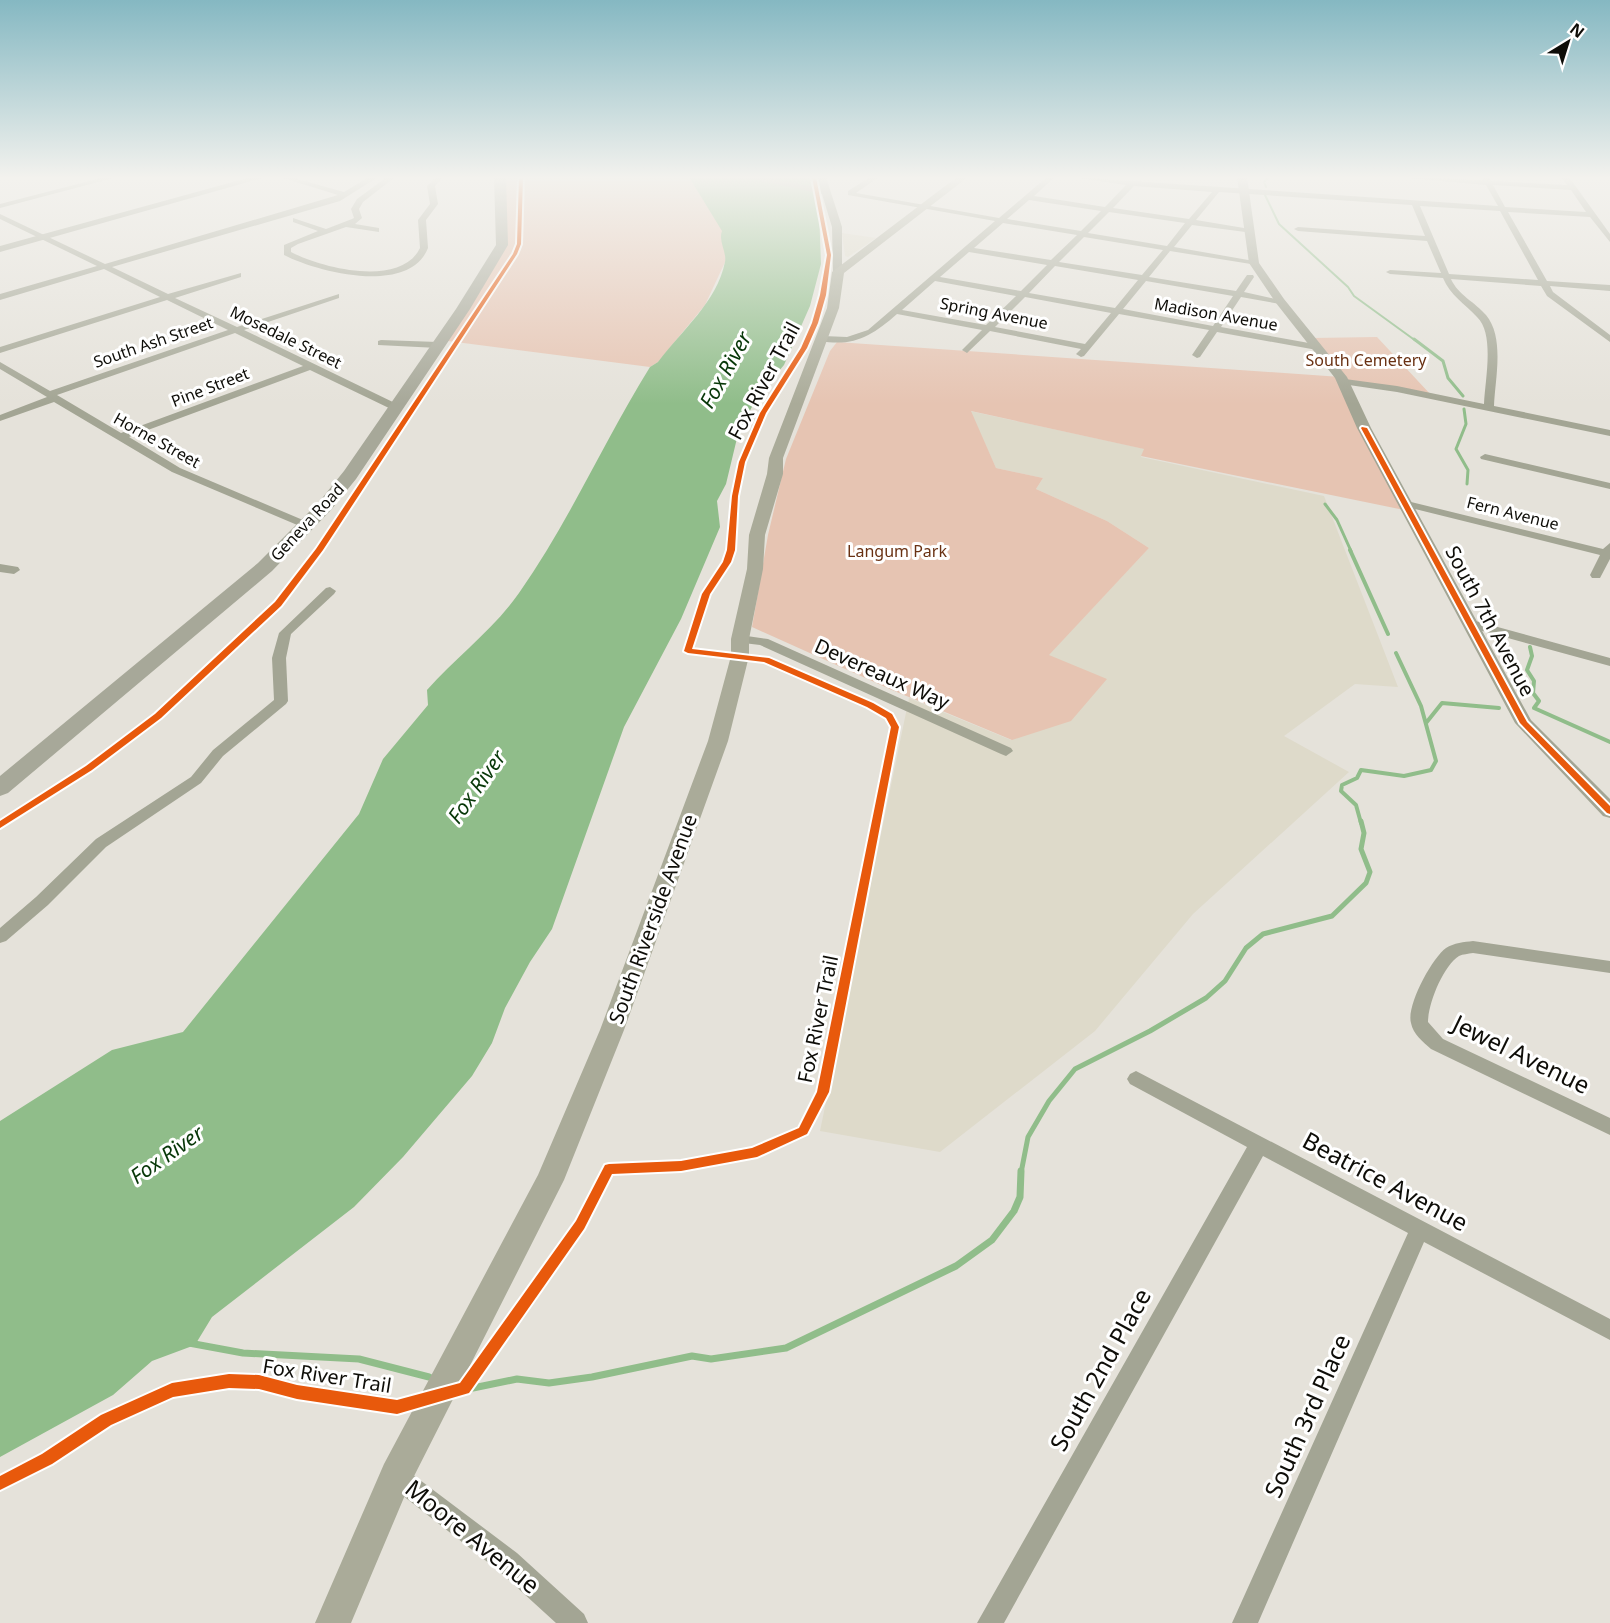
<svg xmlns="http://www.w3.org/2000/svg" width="1610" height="1623" font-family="'Noto Sans',sans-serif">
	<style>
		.built { fill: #dedaca }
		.green { fill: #e6c4b2 }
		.water { fill: #90bd8a }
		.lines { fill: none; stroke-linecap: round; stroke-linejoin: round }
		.stream-far4 { stroke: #90bd8a; stroke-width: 2 }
		.stream-far3 { stroke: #90bd8a; stroke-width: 3 }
		.stream-far2 { stroke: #90bd8a; stroke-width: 4 }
		.stream-far1 { stroke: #90bd8a; stroke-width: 5 }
		.stream { stroke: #90bd8a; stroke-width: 7 }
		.minor { fill: #a3a594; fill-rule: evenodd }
		.tertiary { fill: #a3a594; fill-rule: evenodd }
		.secondary { fill: #aaab99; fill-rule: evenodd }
		.primary { fill: #a7a899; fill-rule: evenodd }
		.cycleway-casing { stroke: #fff; stroke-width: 4 }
		.cycleway { fill: #e8590c; fill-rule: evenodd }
		.labels { text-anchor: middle; stroke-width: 6; stroke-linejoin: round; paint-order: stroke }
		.far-street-label { font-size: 16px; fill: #0e0d08; stroke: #fff }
		.far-park-label { font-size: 16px; fill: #693113; stroke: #fff }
		.street-label { font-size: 20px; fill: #0e0d08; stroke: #fff }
		.water-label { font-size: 21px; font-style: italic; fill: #073708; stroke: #fff }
		.near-street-label { font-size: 24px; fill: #0e0d08; stroke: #fff }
	</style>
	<rect width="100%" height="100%" fill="#e5e2da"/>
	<!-- built -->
	<path class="built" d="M842,233L876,238L848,257L845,256Z
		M970,411L1145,449L1141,457L1324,496L1398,687L1355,684L1284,736L1349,772L1193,914L1095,1031L940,1152L820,1131L909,698L1011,740L1048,655L1149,548L1107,521L1036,489L1043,478L996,468Z"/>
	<!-- green -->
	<path class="green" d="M506,177H689L723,231L726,260L705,305L658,362L650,367L448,341L505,248Z
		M1377,337L1431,395L1346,381L1312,338Z
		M837,342L1341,377L1409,511L1141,456L1144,449L971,411L996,468L1043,478L1036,489L1107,521L1149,548L1049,655L1107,679L1071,721L1012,740L892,690L752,627L768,535L786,459L830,351Z"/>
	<!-- water -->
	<path class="water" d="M689,177H809L819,211L821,264L810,306L784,365L757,397L738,434L726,484L717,501L720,527L681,619L624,727L552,929L530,962L505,1008L492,1043L472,1076L403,1157L354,1207L212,1317L195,1345L152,1361L113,1395L0,1457V1121L112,1050L183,1032L359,814L383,759L428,705L427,690C456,657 493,630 519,593C569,522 604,441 650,367L658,362C681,331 717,302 725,262C727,252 718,241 722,231Z"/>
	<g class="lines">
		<!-- stream-far4 -->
		<path class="stream-far4" d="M1266,187L1264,182L1269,177
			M1265,195L1279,224L1348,287L1354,296L1416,341"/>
		<!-- stream-far3 -->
		<path class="stream-far3" d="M1414,339L1443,361L1448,378L1463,396
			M1464,409L1466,424L1456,449L1468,470L1467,484
			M1325,504L1337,520L1351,551"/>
		<!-- stream-far2 -->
		<path class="stream-far2" d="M1350,550L1388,634
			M1530,647L1532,656L1527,670L1534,681L1533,693L1539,701L1534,708L1610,742
			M1426,723L1442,703L1499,708
			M1361,823L1356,805L1341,791L1342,785L1357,778L1361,770L1404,776L1431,770L1436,761L1421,706L1396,653"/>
		<!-- stream-far1 -->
		<path class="stream-far1" d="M1021,1173L1028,1137L1049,1101L1075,1069L1150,1031L1206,998L1225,981L1246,948L1263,934L1332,916L1366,883L1370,872L1361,849L1364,833L1361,821"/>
		<!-- stream -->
		<path class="stream" d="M189,1343L243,1353L359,1359L429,1377
			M473,1388L517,1379L549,1383L592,1377L692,1356L711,1359L786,1348L956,1266L992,1240L1014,1211L1020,1197L1021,1171"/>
		<!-- minor -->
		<path class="minor" d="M105,177H117L0,208V204Z
			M280,177H290L344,192L369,177H378L340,201L112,267L168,294L241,273V277L175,298L237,327L339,294V298L244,330L399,405V409H391L310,370L129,437L180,468L310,523V527H302L172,472L54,402L0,421V415L47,397L0,369V362L50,391L228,330L167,300L0,353V347L160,297L104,269L0,300V294L97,266L0,219V214L105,264L338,195ZM235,333L303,366L121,433L57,395Z
			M387,177H395L363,202L359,209L362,218L355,224L379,228V232L346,227L298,244L291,248V252C321,268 401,288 420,248L418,220L430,204L427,186L436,177H443L435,186L438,204L426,220L428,248C409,296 317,272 284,255V245L318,231L293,222V218L326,229L352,219L354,218L351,209L357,199Z
			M870,177H879L856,193L999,218L1047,177H1055L1034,196L1105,207L1126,185L1072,177L1498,206L1486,185L1398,177L1483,180L1482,177H1488L1491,181L1567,185L1561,177H1569L1610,234V242L1590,217L1508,212L1547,281L1610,285V291L1550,286L1553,292L1610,335V342L1547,296L1541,286L1451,279C1458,295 1475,302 1486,315C1505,338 1495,379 1494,406L1610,430V436L1397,392L1342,384V380L1345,379L1397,386L1484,404C1485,380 1495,334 1477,317C1465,304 1450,295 1443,278L1390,274L1386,272L1390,270L1441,273L1427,241L1298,231L1294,229L1298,227L1425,236L1412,205L1219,192L1196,220L1250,229L1253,233L1192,225L1174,247L1254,261H1257V265L1170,251L1149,277L1236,291L1247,275H1253L1254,277L1244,292L1284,301L1280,304L1241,297L1221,327L1320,345V349L1317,350L1217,332L1200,357L1197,358L1192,355L1209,330L1119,314L1084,356L1081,357L1076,354L1081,349L990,331L967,353L962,350L982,330L897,314C872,336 854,347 820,341V337L823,336L847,337L868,330L995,221L848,195V191ZM1493,185L1571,190L1586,212L1505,207ZM1134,186L1212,192L1189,219L1113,208ZM1029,200L1101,211L1081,231L1007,219ZM1420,206L1500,211L1538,280L1449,274ZM1109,212L1185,223L1167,246L1088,233ZM1003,223L1077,235L1051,260L974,248ZM1084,237L1163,250L1142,275L1059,262ZM969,252L1047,265L1021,291L940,277ZM1055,266L1138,280L1115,308L1029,293ZM935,281L1016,296L986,325L902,310ZM1146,281L1233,296L1213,326L1123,309ZM1025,297L1111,313L1085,344L995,327Z
			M381,340L438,342L443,345L438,348L378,345V341Z
			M1485,454L1610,483V489L1481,459L1480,457Z
			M1407,501L1603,549L1610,543V559L1600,578H1592L1590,575L1600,555L1403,506L1401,504Z
			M0,564L18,567L20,570L14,574L0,572Z
			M330,587L336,591L334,594L291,634L286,658L288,701L286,704L223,756L201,783L106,847L48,905L6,941L0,943V928L36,897L96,839L191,777L213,750L274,700L272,658L279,633L326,588Z
			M1472,620L1610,658V666L1468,627V621Z
			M740,635L768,639L1011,748L1013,751L1006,756L1001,754L760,645L735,642L734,639L735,636Z
			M1473,941L1610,961V973L1473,953C1468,954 1463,954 1459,956C1443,966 1428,1004 1428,1022L1443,1039L1610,1118V1135L1431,1049C1423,1042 1413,1034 1411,1023C1406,1006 1432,958 1446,948C1454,943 1464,942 1473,941Z
			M1136,1071L1610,1319V1340L1424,1242L1258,1623H1232L1408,1233L1263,1156L1004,1623H977L1247,1147L1130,1084L1127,1079L1130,1074Z
			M396,1464L404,1468L517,1553L584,1614L588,1623H556L499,1571L388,1484L384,1476L388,1468Z"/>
		<!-- tertiary -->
		<path class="tertiary" d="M251,177H266L0,252V246Z
			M743,177H762L820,188L816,177H826L842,227V274L833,272L832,227L822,194Z
			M1237,177H1247L1259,263L1284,299L1347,377L1371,428L1531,720L1610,799V818L1603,816L1515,723L1357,428L1335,378L1276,303L1249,263Z"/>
		<!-- secondary -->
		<path class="secondary" d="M957,177H968L844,273L839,308L783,458V474L765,535L763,569L749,639V656L728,741L624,1030L564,1180L408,1488L351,1623H315L384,1464L538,1175L600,1030L708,741L731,656V639L747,569L749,535L767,474L769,458L827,308L832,272Z"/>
		<!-- primary -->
		<path class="primary" d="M494,177H506L508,245L470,309L356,479L331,510L272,571L8,793L0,796V776L258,563L319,502L344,471L456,309L496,245Z"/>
		<!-- cycleway casing -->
		<g class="cycleway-casing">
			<path id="cycleway" d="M519,177H523L521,244L517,254L323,550L281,606L161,718L92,770L0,828V821L86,766L155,714L275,602L316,549L513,254L517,244Z
				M812,177H816L831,255L826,295L818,323L807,348L766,413L745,462L738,496L735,550L731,562L710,594L692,649L769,658L873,703L892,714L899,727L829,1092L807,1134L757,1157L681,1171L612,1174L584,1229L469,1393L397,1414L297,1399L259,1389L229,1388L173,1397L111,1425L52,1464L0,1490V1476L42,1454L101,1415L172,1383L229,1374L259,1375L297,1385L397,1400L460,1383L576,1221L605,1165L609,1164L681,1161L752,1148L799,1128L817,1092L891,727L886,718L867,707L764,662L688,653L684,651L702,594L723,562L727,550L732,496L739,462L760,413L801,348L812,323L820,295L827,255Z
				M1362,427L1367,428L1527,722L1610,806V814L1607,813L1520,723L1361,428Z"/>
		</g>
		<!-- cycleway -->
		<use href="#cycleway" class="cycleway"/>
	</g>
	<!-- sky -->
	<linearGradient id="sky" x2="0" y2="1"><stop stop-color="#85b8c2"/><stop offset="0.44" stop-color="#f3f2ee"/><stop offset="1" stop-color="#f3f2ee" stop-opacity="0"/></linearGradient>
	<rect width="1610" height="404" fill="url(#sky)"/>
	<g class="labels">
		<!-- far-street labels -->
		<g class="far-street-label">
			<text transform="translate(994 313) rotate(11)" y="6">Spring Avenue</text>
			<text transform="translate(1216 314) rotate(10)" y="6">Madison Avenue</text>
			<text transform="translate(286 337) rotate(26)" y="6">Mosedale Street</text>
			<text transform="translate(153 342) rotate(-19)" y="6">South Ash Street</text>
			<text transform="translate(210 387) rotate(-21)" y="6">Pine Street</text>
			<text transform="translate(157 440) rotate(29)" y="6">Horne Street</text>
			<text transform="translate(1513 513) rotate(14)" y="6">Fern Avenue</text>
			<text transform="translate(307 522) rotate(-47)" y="6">Geneva Road</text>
		</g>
		<!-- far-park labels -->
		<g class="far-park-label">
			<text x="1366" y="366">South Cemetery</text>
			<text x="897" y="557">Langum Park</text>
		</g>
		<!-- street labels -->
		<g class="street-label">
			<text transform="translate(764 381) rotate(-62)" y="7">Fox River Trail</text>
			<text transform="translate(1490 621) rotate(62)" y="7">South 7th Avenue</text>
			<text transform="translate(882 674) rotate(24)" y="7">Devereaux Way</text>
			<text transform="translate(653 919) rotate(-70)" y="7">South Riverside Avenue</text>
			<text transform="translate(818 1019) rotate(-78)" y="7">Fox River Trail</text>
			<text transform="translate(327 1376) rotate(9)" y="7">Fox River Trail</text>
		</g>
		<!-- water labels -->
		<g class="water-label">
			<text transform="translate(726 370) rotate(-61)" y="7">Fox River</text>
			<text transform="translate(477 787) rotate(-55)" y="7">Fox River</text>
			<text transform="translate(167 1155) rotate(-35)" y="7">Fox River</text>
		</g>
		<!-- near-street labels -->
		<g class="near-street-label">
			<text transform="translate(1521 1055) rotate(26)" y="8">Jewel Avenue</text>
			<text transform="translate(1385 1182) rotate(28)" y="8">Beatrice Avenue</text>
			<text transform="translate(1101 1370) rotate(-61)" y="8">South 2nd Place</text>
			<text transform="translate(1308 1416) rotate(-66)" y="8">South 3rd Place</text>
			<text transform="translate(472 1537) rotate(39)" y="8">Moore Avenue</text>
		</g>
	</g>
	<!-- north arrow -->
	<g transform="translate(1568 42) rotate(38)" stroke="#ffffff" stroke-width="4.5" paint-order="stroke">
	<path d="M0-4.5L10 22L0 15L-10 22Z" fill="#0e0d08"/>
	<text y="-9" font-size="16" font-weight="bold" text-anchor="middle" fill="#0e0d08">N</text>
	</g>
</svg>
